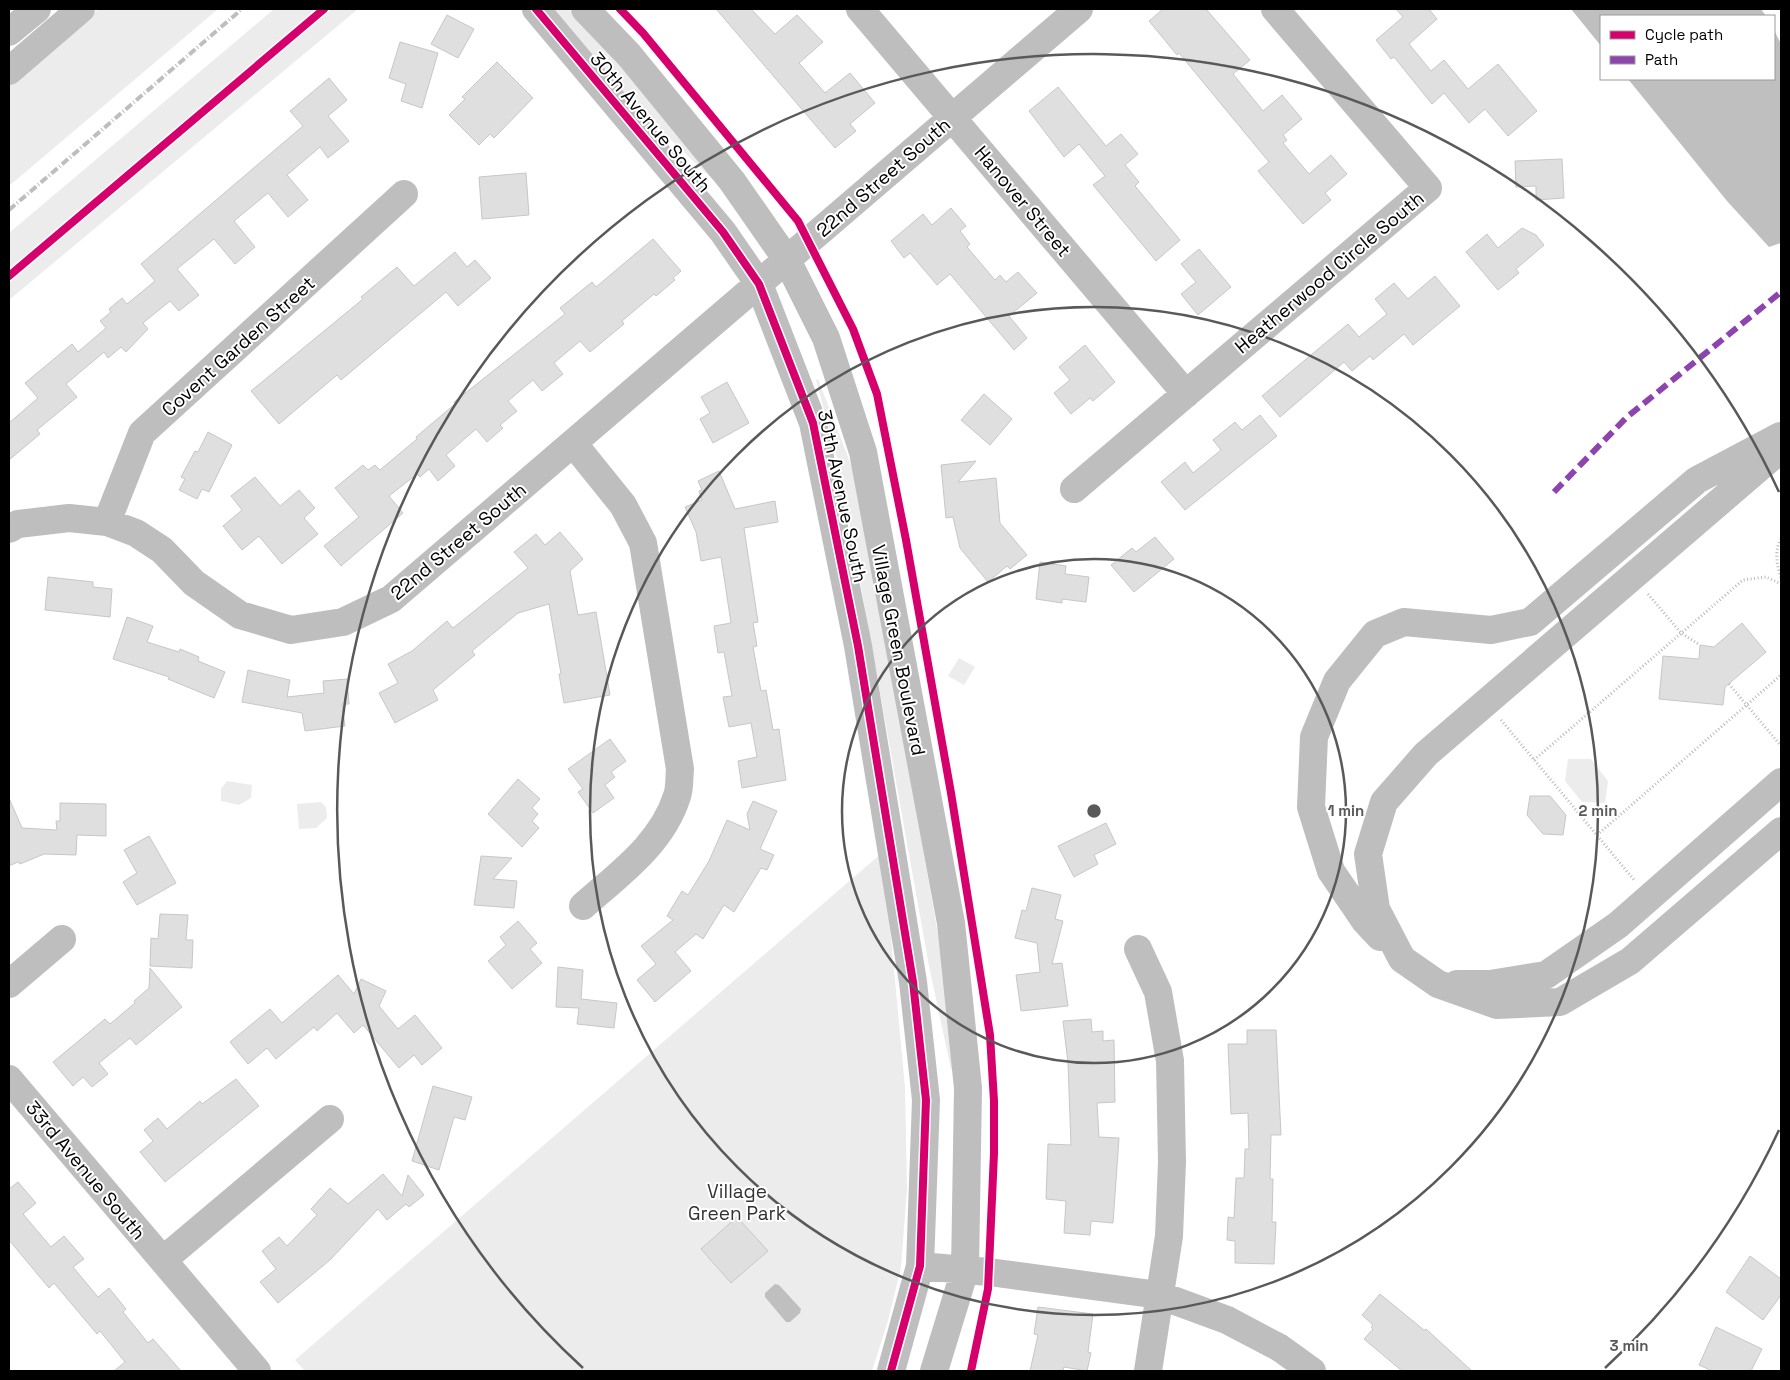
<svg xmlns="http://www.w3.org/2000/svg" width="1790" height="1380" font-family="'Space Grotesk',sans-serif">
	<style>
		.green { fill: #ececec }
		.water { fill: #bfbfbf }
		.building { fill: #dfdfdf; stroke: #c7c7c7 }
		.lines { fill: none; stroke-linecap: round; stroke-linejoin: round }
		.path { stroke: #b9b9b9; stroke-width: 3; stroke-dasharray: 1 2.5; stroke-linecap: butt }
		.minor { stroke: #bebebe; stroke-width: 28 }
		.rail { stroke: #bebebe; stroke-width: 4; stroke-dasharray: 8 2.5 1 2.5; stroke-linecap: butt }
		.quiet { stroke: #8e44ad; stroke-width: 6; stroke-dasharray: 12 6; stroke-linecap: butt }
		.cycleway-casing { stroke: #fff; stroke-width: 11 }
		.cycleway { stroke: #d6006c; stroke-width: 8 }
		.ring { fill: none; stroke: #595959; stroke-width: 2.5 }
		.labels { text-anchor: middle; stroke-width: 4; stroke-linejoin: round; paint-order: stroke }
		.street-label { font-size: 19px; fill: #000; stroke: #fff }
		.park-label { font-size: 19px; fill: #333; stroke: #fff }
		.centre { fill: #595959; stroke: #fff; stroke-width: 2.5 }
		.ring-label { font-size: 15px; text-anchor: middle; font-weight: bold; fill: #595959; stroke: #fff; stroke-width: 4; stroke-linejoin: round; paint-order: stroke }
	</style>
	<rect width="100%" height="100%" fill="#fff"/>
	<!-- green -->
	<path class="green" d="M99,9H218L9,186V86Z
		M274,9H358L9,300V233Z
		M553,9H568L596,36L714,177L712,179L628,99Z
		M818,379L858,483L949,996L955,1069H951L929,966L840,469L816,380Z
		M959,658L975,667L964,685L948,676Z
		M1568,759H1591L1608,781L1605,803L1582,802L1565,781Z
		M227,781L252,785L251,798L239,805L221,801V789Z
		M321,802L326,807L327,818L316,828L299,829L297,804Z
		M883,852L905,1087L907,1188L901,1268L887,1324L872,1371H305L295,1360Z"/>
	<!-- water -->
	<path class="water" d="M1571,9H1761L1766,16H1601V46Z
		M1774,30L1781,44V243L1769,247L1727,201L1628,79H1774Z
		M775,1284L779,1285L801,1309L800,1313L790,1322H786L765,1297V1293Z"/>
	<!-- building -->
	<path class="building" d="M716,9H751L775,34L797,15L823,42L799,63L825,93L850,73L875,103L850,124L856,131L835,148Z
		M1163,9H1206L1250,60L1233,74L1263,111L1282,95L1302,119L1283,135L1287,140L1283,143L1309,174L1331,155L1347,174L1325,193L1331,200L1303,224L1258,171L1269,162L1179,53L1177,55L1149,21Z
		M1396,9H1429L1437,19L1409,44L1431,71L1444,60L1468,89L1498,64L1537,111L1508,136L1485,109L1469,123L1444,93L1432,104L1394,57L1391,59L1376,40L1403,17Z
		M447,15L474,29L458,58L431,44Z
		M400,42L438,53L422,108L401,101L406,84L389,78Z
		M497,62L533,98L494,138L490,134L479,145L449,115L465,99L462,97Z
		M329,78L347,100L328,116L349,141L328,158L320,147L287,175L308,200L288,217L268,193L234,221L255,247L235,264L214,239L177,269L199,295L179,311L170,301L143,323L148,329L126,352L121,347L108,358L104,352L66,384L77,397L37,430L40,434L9,460V423L38,398L25,383L72,344L78,352L106,328L100,321L111,312L109,309L122,298L127,304L155,281L141,264L303,126L290,111Z
		M1058,87L1106,146L1121,134L1138,154L1125,165L1139,182L1135,186L1180,240L1156,261L1093,185L1105,176L1079,144L1064,157L1029,111Z
		M1562,159L1564,198L1536,200V186L1516,187L1515,161Z
		M526,173L529,215L482,219L479,177Z
		M951,208L966,226L960,231L970,244L967,247L995,280L1000,275L1006,282L1018,272L1037,293L1009,316L1027,338L1014,350L950,274L937,285L910,253L904,258L891,241L923,214L932,225Z
		M1522,228L1536,235L1544,245L1516,269L1519,273L1498,290L1466,252L1487,234L1498,248Z
		M653,239L681,271L673,278L675,280L656,296L654,294L622,321L624,324L590,352L580,341L554,363L563,374L542,391L533,380L508,401L517,411L500,425L503,428L487,442L476,429L446,455L455,466L438,481L429,469L420,477L417,474L389,496L403,513L341,566L324,546L359,517L335,488L363,465L368,470L375,465L380,470L417,439L416,437L455,404L454,402L565,314L560,308L592,282L596,287Z
		M1199,249L1231,287L1198,315L1181,294L1196,282L1181,264Z
		M455,252L467,267L475,260L491,278L458,306L446,292L341,380L337,375L279,424L251,391L363,299L361,297L397,267L414,286Z
		M1435,276L1460,306L1413,345L1404,334L1373,360L1370,356L1352,371L1344,362L1280,417L1262,396L1348,324L1359,337L1387,314L1375,299L1394,283L1408,299Z
		M1085,345L1115,382L1093,401L1090,398L1071,414L1054,393L1070,380L1059,367Z
		M727,382L749,423L713,443L700,419L710,413L701,397Z
		M984,394L1012,419L990,445L961,420Z
		M1260,415L1277,436L1185,510L1161,482L1185,462L1193,473L1221,450L1213,440L1235,422L1242,430Z
		M208,432L232,445L209,492L202,489L197,499L179,490L185,479L181,477L195,451L198,452Z
		M976,461L958,482L996,478L1000,523L1027,555L1010,569L1007,566L988,582L960,548L953,517L946,518L941,465Z
		M719,471L735,509L775,501L778,522L744,528L758,622L753,623L757,646L753,647L761,691L766,690L773,730L779,729L786,780L742,788L738,761L757,757L751,723L729,727L723,697L732,696L724,652L718,653L714,626L731,623L721,557L701,561L696,532L685,507L702,500L699,491L702,490L698,481Z
		M255,477L280,506L299,490L315,508L304,518L318,534L282,564L259,536L242,550L223,526L242,510L231,496Z
		M560,532L583,559L570,571L578,615L596,612L610,695L564,703L559,674H561L549,604L518,613L472,651L475,655L433,690L438,700L395,723L379,693L398,683L388,664L412,651L447,621L453,628L528,568L514,552L536,534L545,545Z
		M1155,537L1174,559L1134,592L1111,565L1132,548L1136,552Z
		M1040,562L1066,566L1065,574L1089,577L1086,602L1062,599V603L1036,599Z
		M48,577L93,582V587L112,589L110,617L45,610Z
		M127,617L153,626L147,642L179,652L180,649L199,657L198,661L225,672L214,698L168,679L169,677L113,659Z
		M1742,623L1766,652L1725,687L1723,705L1659,699L1663,656L1699,659L1700,645L1714,647Z
		M248,670L290,680L287,697L324,693L323,681L347,679L349,704H342L345,726L305,731L302,713L242,702Z
		M610,739L626,761L611,772L615,777L605,785L614,798L593,813L578,792L583,789L568,769Z
		M518,779L540,799L532,808L538,814L532,821L539,828L522,847L488,814Z
		M1530,796H1550L1566,815L1563,835L1543,834L1527,815Z
		M9,798L22,828L57,830L56,821H60V803L106,804V836L77,835L76,855L44,854L20,864L18,862L9,866Z
		M753,801L777,811L760,849L774,855L767,870L761,868L734,912L724,905L703,939L696,934L675,952L691,971L655,1002L637,980L656,964L641,946L673,920L667,916L682,891L688,895L709,861L727,820L750,830L747,814Z
		M1106,823L1116,844L1094,855L1098,864L1074,877L1058,846Z
		M149,836L176,883L137,905L123,882L137,873L124,850Z
		M481,856L512,858L493,879L517,881L514,908L474,905Z
		M1032,888L1061,895L1055,919L1063,921L1052,964L1062,963L1068,1006L1021,1011L1016,975L1040,972L1037,943L1015,938L1022,910L1026,911Z
		M160,914L188,915L186,940H193L192,968L150,966L151,938L158,939Z
		M518,921L537,943L530,949L542,963L512,989L488,961L506,945L500,937Z
		M558,967L583,970L581,999L617,1003L614,1028L577,1024L579,1008L556,1007Z
		M150,968L182,1007L136,1045L130,1038L99,1063L108,1074L92,1087L83,1077L73,1086L53,1062L105,1019L110,1024L135,1003L134,1001L149,988Z
		M338,975L354,994L361,979L386,991L379,1006L398,1029L415,1015L442,1048L422,1065L414,1055L399,1068L363,1025L354,1033L337,1013L317,1031L314,1027L276,1059L267,1048L248,1064L230,1042L270,1009L282,1023Z
		M1091,1019L1092,1032L1103,1031V1041L1114,1040L1115,1102L1097,1103L1099,1137L1119,1138L1113,1223L1091,1221L1090,1235L1064,1233L1066,1201L1046,1199L1048,1144L1071,1145L1068,1063L1063,1021Z
		M1247,1030H1276L1281,1135H1271L1270,1179H1273L1272,1222H1276L1274,1264L1235,1263V1241L1227,1240L1228,1217L1234,1218L1236,1178H1244L1245,1149H1249L1248,1113L1231,1114L1228,1044H1247Z
		M236,1079L259,1106L165,1182L140,1152L153,1141L144,1130L158,1118L167,1129L200,1101L202,1104Z
		M433,1086L472,1097L465,1120L454,1117L439,1170L412,1161Z
		M383,1174L402,1196L408,1175L424,1195L409,1207L406,1204L387,1220L378,1209L330,1260L278,1303L260,1282L276,1269L262,1251L279,1237L287,1246L317,1215L311,1209L330,1188L348,1204Z
		M18,1182L36,1203L23,1214L51,1247L64,1236L84,1259L73,1267L98,1297L109,1288L126,1309L123,1312L148,1343L153,1339L181,1371H114L125,1362L100,1331L97,1334L54,1283L49,1288L9,1240V1189Z
		M737,1217L768,1251L731,1283L701,1249Z
		M1750,1256L1781,1279V1295L1763,1320L1726,1292Z
		M1380,1294L1424,1330L1426,1329L1472,1371H1402L1364,1339L1373,1329L1371,1327L1373,1325L1362,1315Z
		M1038,1307L1093,1314L1088,1352L1091,1353L1087,1371L1064,1367L1063,1371H1030L1038,1335L1034,1334Z
		M1716,1327L1762,1349L1751,1371H1712L1699,1365Z"/>
	<g class="lines">
		<!-- path -->
		<path class="path" d="M1781,539C1774,550 1777,566 1781,578
			M1648,594L1681,633L1700,645
			M1729,684L1781,746
			M1501,720L1635,881
			M1534,760L1743,580L1766,577L1781,584
			M1597,835L1781,675"/>
		<!-- minor -->
		<path class="minor" d="M536,9L723,232L759,284L813,423L858,646L913,982L926,1100L920,1266L891,1371
			M585,9L629,55L732,181L787,260L826,338L863,452L951,923L968,1088L965,1270L934,1371
			M860,9L1186,394
			M9,32L37,9
			M9,71L81,9
			M573,443L623,505L643,543L680,769C679,777 680,788 677,796C662,844 619,874 583,906
			M1781,449L1426,754L1384,802L1368,854L1376,909L1402,959L1438,984L1497,1005L1560,1002L1630,961L1781,831
			M1074,489L1428,188L1275,9
			M107,522L142,433L404,194
			M9,529L18,524L69,518L107,522L136,533L162,550L194,583L240,615L291,630L343,622L391,599L1079,9
			M1380,937L1365,921L1331,871L1311,807L1314,737L1337,681L1375,634L1404,622L1491,630L1530,622L1697,480L1780,436
			M1138,949L1158,992L1170,1061L1172,1162L1169,1236L1148,1371
			M9,984L62,939
			M1457,984H1490L1546,975L1618,925L1781,782
			M9,1079L257,1371
			M163,1260L330,1119
			M920,1266L989,1272L1159,1295L1227,1320L1280,1348L1312,1371"/>
		<!-- rail -->
		<path class="rail" d="M9,210L242,9"/>
		<!-- quiet -->
		<path class="quiet" d="M1554,492L1627,417L1781,292"/>
		<!-- cycleway casing -->
		<g class="cycleway-casing">
			<path id="cycleway" d="M536,9L723,232L759,284L813,423L858,646L913,982L926,1100L920,1266L891,1371
				M620,9L643,33L798,221L853,329L877,394L906,540L951,793L990,1035L994,1101V1153L988,1289L971,1371
				M9,276L324,9"/>
		</g>
		<!-- cycleway -->
		<use href="#cycleway" class="cycleway"/>
	</g>
	<!-- distance rings -->
	<g class="ring">
		<circle cx="1094" cy="811" r="252"/>
		<circle cx="1094" cy="811" r="504"/>
		<path d="M1779 1130A756 756 0 0 1 1605 1368M583 1368A756 756 0 1 1 1779 492"/>
	</g>
	<g class="labels">
		<!-- street labels -->
		<g class="street-label">
			<text transform="translate(651 122) rotate(50)" y="7">30th Avenue South</text>
			<text transform="translate(883 177) rotate(-41)" y="7">22nd Street South</text>
			<text transform="translate(1023 201) rotate(50)" y="7">Hanover Street</text>
			<text transform="translate(1329 272) rotate(-40)" y="7">Heatherwood Circle South</text>
			<text transform="translate(238 346) rotate(-42)" y="7">Covent Garden Street</text>
			<text transform="translate(843 496) rotate(78)" y="7">30th Avenue South</text>
			<text transform="translate(458 541) rotate(-40)" y="7">22nd Street South</text>
			<text transform="translate(899 650) rotate(79)" y="7">Village Green Boulevard</text>
			<text transform="translate(86 1170) rotate(50)" y="7">33rd Avenue South</text>
		</g>
		<!-- park labels -->
		<g class="park-label">
			<text x="737" y="1198">Village<tspan x="737" dy="22">Green Park</tspan></text>
		</g>
	</g>
	<circle cx="1094" cy="811" r="8" class="centre"/>
	<g class="ring-label">
		<text x="1346" y="816">1 min</text>
		<text x="1598" y="816">2 min</text>
		<text x="1629" y="1351">3 min</text>
	</g>
	<!-- border -->
	<rect width="1790" height="1380" fill="none" stroke="#000000" stroke-width="20"/>
	<!-- legend -->
	<rect x="1600" y="15" width="175" height="65" fill="#ffffff" stroke="#999999"/>
	<rect x="1610" y="31" width="25" height="8" fill="#d6006c" stroke="#999999"/>
	<text x="1645" y="40" font-size="15" fill="#000000">Cycle path</text>
	<rect x="1610" y="56" width="25" height="8" fill="#8e44ad" stroke="#999999"/>
	<text x="1645" y="65" font-size="15" fill="#000000">Path</text>
</svg>
